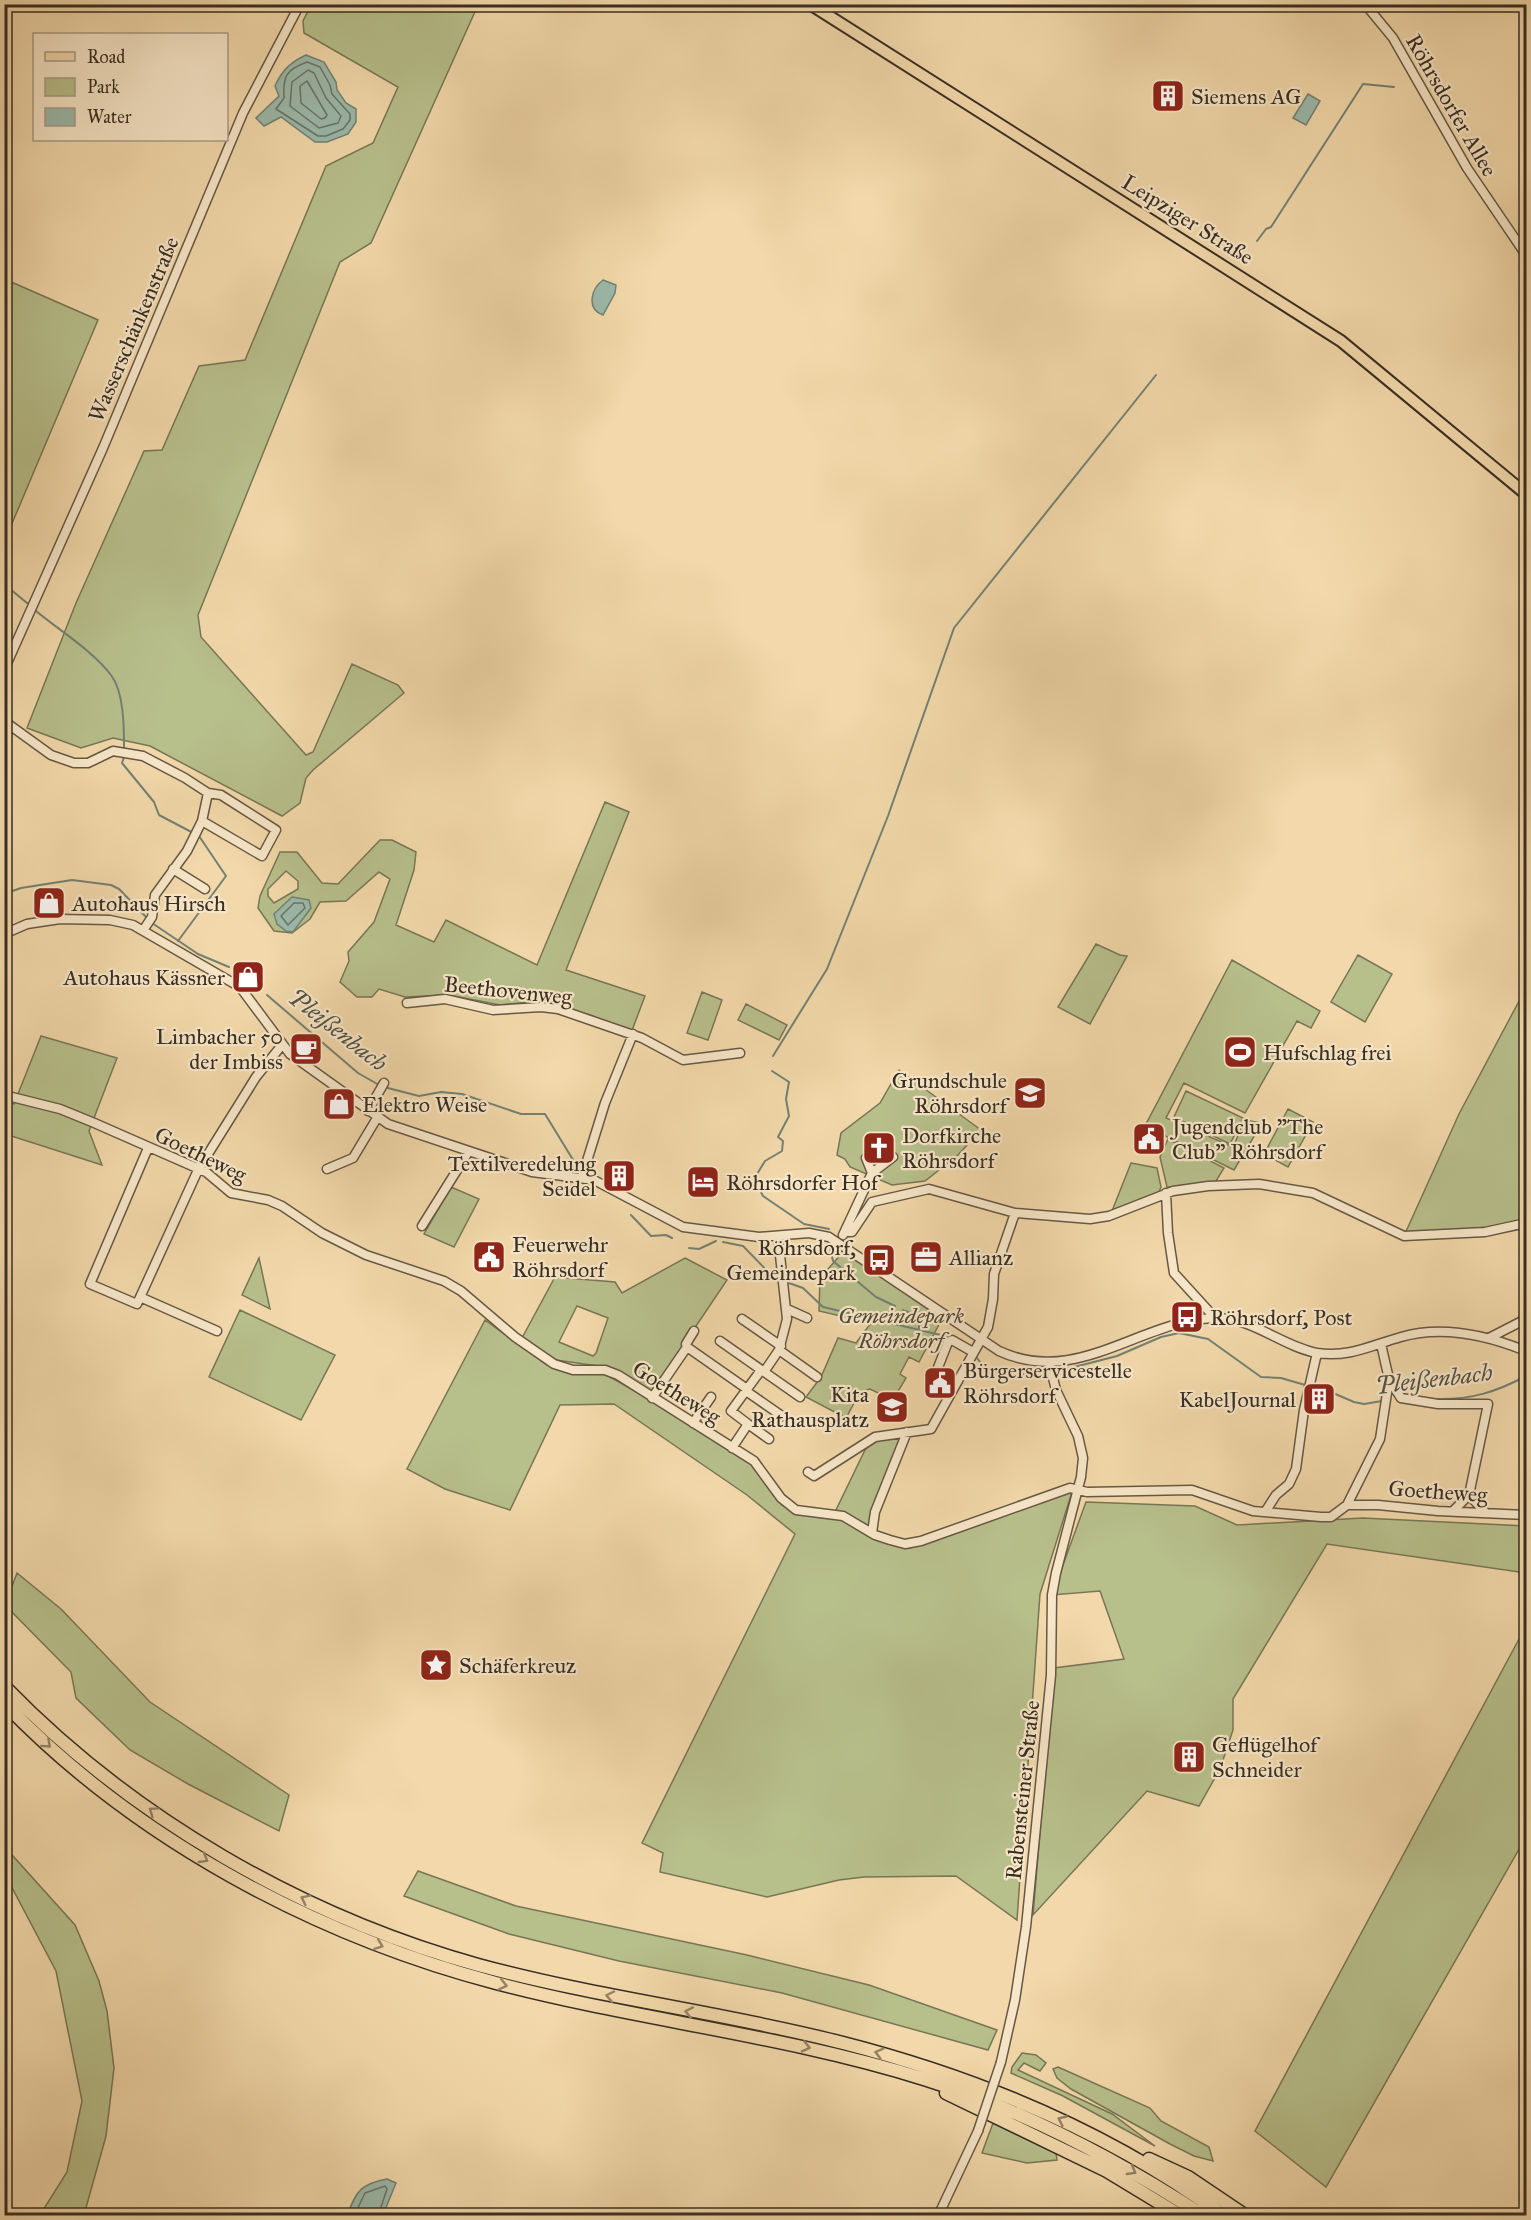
<svg xmlns="http://www.w3.org/2000/svg" width="1531" height="2220" font-family="'IM FELL Great Primer',serif">
	<style>
		.green { fill: #b7bf8b; stroke: #787656; stroke-width: 1.5; fill-rule: evenodd }
		.water { fill: #9bb9ab; stroke: #738174; stroke-width: 1.5 }
		.lines { fill: none; stroke-linecap: round; stroke-linejoin: round }
		.shore { stroke: #6a7466; stroke-width: 1.5 }
		.stream { stroke: #738174; stroke-width: 2 }
		.minor-casing { stroke: #665844; stroke-width: 11 }
		.major-casing { stroke: #382e22; stroke-width: 14 }
		.highway-casing { stroke: #382e22; stroke-width: 15 }
		.minor { stroke: #f7e6c8; stroke-width: 8 }
		.major { stroke: #f2d8aa; stroke-width: 10 }
		.highway { stroke: #f2d8aa; stroke-width: 12 }
		.minor-bridge-casing { stroke: #665844; stroke-width: 11; stroke-linecap: butt }
		.minor-bridge { stroke: #f7e6c8; stroke-width: 8 }
		.oneway { stroke: #958366 }
		.labels { text-anchor: middle; stroke-width: 4.5; stroke-linejoin: round; paint-order: stroke }
		.poi-label { font-size: 22px; fill: #382e22; stroke: #f7e6c8; text-anchor: start }
		.street-label { font-size: 22px; fill: #382e22; stroke: #f7e6c8 }
		.park-label { font-size: 22px; font-style: italic; fill: #514b37; stroke: #f7e6c8 }
		.water-label { font-size: 24px; font-style: italic; fill: #515144; stroke: #f7e6c8 }
	</style>
	<rect width="100%" height="100%" fill="#f2d8aa"/>
	<filter id="stains"><feTurbulence type="fractalNoise" baseFrequency=".00333" numOctaves="4"/><feColorMatrix values="0 0 0 0 .2 0 0 0 0 .09 0 0 0 0 .02 0 0 0 .5 -.17"/></filter>
	<radialGradient id="worn" r=".72"><stop offset=".6" stop-color="#630" stop-opacity="0"/><stop offset="1" stop-color="#630" stop-opacity=".3"/></radialGradient>
	<!-- green -->
	<path class="green" d="M311,5H478L371,243L340,262L198,615L201,637L306,755L313,752L352,664L398,685L404,693L313,770L306,778L300,803L282,816L150,746L113,738L81,748L27,728L76,603L144,451L162,450L199,366L245,360L326,166L373,143L398,87L304,33L303,21Z
		M9,281L98,320L5,540L4,291Z
		M605,802L629,812L566,970L645,996L631,1033L590,1015L541,1001L500,1005L449,995L405,997L379,989L372,997H357L340,982L349,961L348,952L374,922L390,879L379,872L346,901L320,902L310,919L292,933L274,931L258,908L260,896L280,852H297L322,883L338,884L380,840H392L416,852L414,870L396,925L434,942L446,920L537,965ZM286,871L298,881V889L274,903L268,896V889Z
		M1096,944L1120,955L1127,956L1090,1024L1058,1007Z
		M1358,955L1392,974L1365,1022L1331,1002Z
		M1232,960L1320,1011L1311,1028L1297,1021L1245,1113L1184,1083L1166,1118L1233,1147L1245,1120L1262,1123L1234,1170L1145,1126Z
		M1526,988L1525,1223L1485,1232L1404,1236L1459,1114Z
		M702,992L722,1000L708,1040L687,1033Z
		M746,1004L787,1025L779,1040L738,1020Z
		M41,1036L117,1058L89,1131L102,1165L5,1134L4,1102L14,1104Z
		M899,1070L981,1130L958,1155L925,1181L892,1185L850,1167L845,1159L837,1155L841,1133L880,1103Z
		M1186,1091L1243,1118L1230,1144L1174,1117Z
		M1288,1109L1313,1122L1288,1167L1264,1154Z
		M1168,1139L1224,1168L1213,1186L1167,1187L1160,1157Z
		M1131,1163L1157,1168L1161,1187L1159,1192L1112,1211Z
		M451,1187L479,1199L454,1247L424,1234Z
		M844,1251L942,1319L919,1362L909,1357L900,1374L906,1378L893,1400L870,1389L860,1392L846,1418L806,1397L821,1377L838,1338L856,1343L871,1323L819,1311L820,1278Z
		M259,1258L270,1309L242,1295Z
		M685,1258L727,1280L651,1393L598,1366L556,1360L522,1338L555,1277L615,1282L622,1293ZM577,1306L608,1318L596,1353L593,1356L559,1342Z
		M240,1310L335,1355L301,1420L209,1377Z
		M485,1320L547,1365L576,1373L605,1374L640,1394L757,1468L782,1505L797,1513L838,1517L894,1544L910,1548L1062,1492H1072L1040,1594L1017,1920L956,1876L864,1877L839,1880L767,1897L660,1872L663,1853L642,1843L795,1534L747,1495L614,1404L560,1405L510,1510L445,1489L407,1469Z
		M902,1436L869,1528L836,1510L865,1450L875,1440Z
		M1086,1502L1195,1506L1237,1525L1363,1518L1526,1526V1573L1327,1544L1233,1699V1730L1220,1769L1199,1806L1147,1791L1033,1915L1054,1668L1124,1659L1100,1591L1052,1595Z
		M17,1573L61,1609L150,1702L289,1795L279,1831L188,1784L130,1750L76,1698L71,1672L5,1605Z
		M1526,1626V1837L1326,2187L1255,2131Z
		M4,1846L75,1925L99,1981L107,2011L114,2068L106,2136L84,2215H40L67,2172L82,2101L56,1971L10,1884L5,1879Z
		M418,1871L516,1906L747,1955L869,1985L997,2030L988,2050L782,1993L619,1961L509,1934L404,1896Z
		M1022,2053L1036,2055L1046,2063L1040,2071L1024,2063L1018,2070L1112,2114L1155,2146L1063,2096L1011,2073L1012,2067Z
		M1058,2067L1150,2108L1161,2121L1209,2147L1213,2161L1194,2156L1170,2144L1071,2089L1057,2078L1053,2069Z
		M993,2123L1056,2153L1057,2160L1027,2163L982,2153Z"/>
	<!-- water -->
	<path class="water" d="M306,55L324,62L336,82L337,90L346,103L356,109V122L348,134L327,142H315L281,117L264,126L256,118L279,96L275,86C282,70 291,62 306,55Z
		M1308,94L1320,101L1306,125L1293,118Z
		M603,280L616,285L615,293L603,315C586,309 591,289 603,280Z
		M292,897L309,900L311,908L293,932L286,931L277,924L274,914Z
		M387,2179L396,2183L383,2215H347C357,2191 360,2184 387,2179Z"/>
	<g class="lines">
		<!-- shore -->
		<path class="shore" d="M307,62L320,67L330,85L332,94L350,114V120L343,129L326,136H318L276,109L284,98C283,77 285,70 307,62Z
			M308,70L314,73L326,98L341,116L338,123L319,128L290,106L292,82Z
			M307,81L327,115L325,118L321,119L301,103L300,86Z
			M294,903H303L305,908L288,925L281,916Z
			M354,2216L365,2193L385,2186L387,2189L378,2216"/>
		<!-- stream -->
		<path class="stream" d="M1257,241L1266,229L1271,227L1363,84L1394,87
			M4,584L27,603
			M36,611C60,631 92,650 111,675C124,692 124,727 124,748
			M124,757L122,763L154,802L159,815L199,836L226,876L178,941
			M4,894L21,888L72,880L111,885L119,889L148,919
			M152,923L198,954L229,967
			M267,995L358,1073L379,1085
			M773,1056L827,969L888,816L954,628L1156,375
			M772,1071L789,1082L786,1099L789,1116L778,1137L783,1141L782,1151L765,1161L754,1179L763,1196L804,1224L829,1229
			M384,1087L419,1096L441,1092L462,1094L521,1114H545L575,1163
			M631,1215L651,1236L666,1235L672,1238
			M723,1242L743,1246L775,1279L781,1280
			M829,1244L833,1261L876,1297L895,1306
			M689,1248L699,1249L716,1241
			M786,1282L803,1288L823,1307L949,1337
			M903,1310L910,1313L924,1312L919,1323V1331
			M977,1358L987,1371L1043,1376L1050,1374
			M1055,1372L1117,1356L1161,1337L1179,1333L1208,1339L1261,1377L1281,1378L1333,1393L1354,1402L1364,1404L1382,1401
			M1402,1395C1413,1394 1424,1399 1435,1399C1471,1400 1496,1392 1526,1376"/>
		<!-- minor casing -->
		<g class="minor-casing">
			<path id="minor" d="M1365,4L1393,38L1467,168L1526,255
				M4,670L103,448L243,113L300,4
				M4,721L51,755L74,763H88L113,751L143,756L185,778L208,793L221,795L276,830L262,856L202,821L187,851L155,895L152,917L144,929
				M202,821L208,793
				M173,869L205,889
				M4,934L27,924L60,919L110,920L133,925L240,987L290,1054L388,1124L532,1172L594,1180L683,1227L759,1237L809,1233L829,1237L999,1351C1077,1387 1139,1321 1214,1318C1252,1317 1281,1346 1317,1353C1349,1358 1372,1345 1401,1337C1442,1325 1489,1336 1526,1351
				M407,1003L445,999L493,1010L541,1007L558,1009L642,1038L683,1060L740,1053
				M4,1095L60,1109L92,1122L206,1172L231,1193L268,1200L282,1206L322,1233L366,1255L444,1281L461,1291L515,1337L554,1364L573,1370H605L618,1375L754,1461L781,1498L796,1510L843,1516L875,1535L890,1540L905,1544L921,1541L1070,1488L1087,1492L1192,1490L1253,1511L1321,1517H1331L1347,1505H1378L1438,1511L1526,1515
				M368,1111L384,1083
				M148,1148L90,1284L137,1304L198,1170L256,1077L282,1045
				M866,1158L872,1173
				M327,1169L353,1158L377,1118
				M582,1177L605,1103L633,1034
				M1166,1193L1168,1233L1174,1273L1215,1318
				M422,1226L469,1151
				M845,1232H852L872,1202L929,1189L1015,1213L1090,1219L1109,1216L1173,1191L1208,1186L1259,1184L1313,1193L1404,1236L1485,1232L1526,1223
				M843,1235L872,1173L893,1157
				M140,1297L217,1331
				M787,1309L807,1318
				M742,1319L781,1346
				M1489,1338L1526,1319
				M720,1341L800,1397
				M1381,1344L1389,1379L1401,1398L1438,1404H1488L1469,1495L1485,1512
				M687,1347L747,1389
				M779,1350L817,1377
				M764,1372L779,1350L787,1319L778,1237
				M957,1381L937,1370L948,1342L952,1340L973,1352
				M746,1391L782,1416
				M652,1398L687,1347L686,1344L694,1331
				M693,1423L711,1397
				M748,1424L769,1439
				M732,1448L748,1424L731,1411L761,1370
				M808,1472L814,1476L875,1437L931,1429L988,1327L993,1299L994,1274L1015,1213
				M1347,1505L1380,1439L1389,1380
				M1454,1510L1469,1495
				M1265,1512L1276,1495L1289,1484L1296,1469L1304,1410L1317,1353
				M872,1533L875,1512L907,1432
				M1001,2062L1015,2000L1026,1927L1051,1675L1052,1595L1056,1573L1081,1477L1083,1458L1078,1436L1056,1390L1049,1362
				M938,2216L978,2131"/>
		</g>
		<!-- major casing -->
		<g class="major-casing">
			<path id="major" d="M810,4L1341,341L1526,494"/>
		</g>
		<!-- highway casing -->
		<g class="highway-casing">
			<path id="highway" d="M4,1686C132,1818 302,1916 478,1965C599,1998 723,2012 843,2043C979,2078 1110,2132 1224,2216
				M4,1703C135,1839 314,1935 496,1983C637,2020 784,2035 924,2079C1024,2110 1116,2159 1204,2216
				M946,2093L1107,2171L1181,2216
				M1149,2159L1188,2177L1246,2216"/>
		</g>
		<!-- minor -->
		<use href="#minor" class="minor"/>
		<!-- major -->
		<use href="#major" class="major"/>
		<!-- highway -->
		<use href="#highway" class="highway"/>
		<!-- minor-bridge casing -->
		<g class="minor-bridge-casing">
			<path id="minor-bridge" d="M978,2131L1001,2062"/>
		</g>
		<!-- minor-bridge -->
		<use href="#minor-bridge" class="minor-bridge"/>
	</g>
	<!-- one-way arrows -->
	<defs><path id="oneway-chevron" d="M-2-3.5L2.5 0L-2 3.5" fill="none" stroke-width="1.6" stroke-linecap="round" stroke-linejoin="round" transform="scale(1.5)"/></defs>
	<g class="oneway">
		<use href="#oneway-chevron" transform="translate(47 1744) rotate(42)"/>
		<use href="#oneway-chevron" transform="translate(153 1811) rotate(-145)"/>
		<use href="#oneway-chevron" transform="translate(204 1859) rotate(31)"/>
		<use href="#oneway-chevron" transform="translate(305 1899) rotate(-154)"/>
		<use href="#oneway-chevron" transform="translate(379 1945) rotate(20)"/>
		<use href="#oneway-chevron" transform="translate(503 1985) rotate(13)"/>
		<use href="#oneway-chevron" transform="translate(610 1996) rotate(-168)"/>
		<use href="#oneway-chevron" transform="translate(689 2012) rotate(-169)"/>
		<use href="#oneway-chevron" transform="translate(806 2047) rotate(13)"/>
		<use href="#oneway-chevron" transform="translate(879 2053) rotate(-165)"/>
		<use href="#oneway-chevron" transform="translate(1062 2120) rotate(-155)"/>
		<use href="#oneway-chevron" transform="translate(1132 2171) rotate(30)"/>
	</g>
	<!-- icons -->
	<defs>
		<g id="building-square" transform="scale(1.725)"><rect x="-9" y="-9" width="18" height="18" rx="4" fill="#8f2418" stroke="#f7e6c8"/><path d="M-4-6H4V6H1V3H-1V6H-4ZM-2.5-4.3h1.7v1.8h-1.7ZM.8-4.3h1.7v1.8H.8ZM-2.5-1h1.7V.8h-1.7ZM.8-1h1.7V.8H.8Z" fill="#fff"/></g>
		<g id="shop-square" transform="scale(1.725)"><rect x="-9" y="-9" width="18" height="18" rx="4" fill="#8f2418" stroke="#f7e6c8"/><path d="M-5-2.5h2.3a2.7 3.5 0 0 1 5.4 0H5L5.5 6h-11ZM-1.5-2.5h3a1.5 2.3 0 0 0-3 0Z" fill="#fff"/></g>
		<g id="cafe-square" transform="scale(1.725)"><rect x="-9" y="-9" width="18" height="18" rx="4" fill="#8f2418" stroke="#f7e6c8"/><path d="M-5.5-4.5H6V0H3Q3 3.5 0 3.5H-2.5Q-5.5 3.5-5.5 0ZM3-3.2v2h1.7v-2ZM-6 4.5H4V6H-6Z" fill="#fff"/></g>
		<g id="stadium-square" transform="scale(1.725)"><rect x="-9" y="-9" width="18" height="18" rx="4" fill="#8f2418" stroke="#f7e6c8"/><path d="M0-5a6.5 5 0 1 0 0 10a6.5 5 0 1 0 0-10ZM-3.5-1.8h7v3.6h-7Z" fill="#fff"/></g>
		<g id="school-square" transform="scale(1.725)"><rect x="-9" y="-9" width="18" height="18" rx="4" fill="#8f2418" stroke="#f7e6c8"/><path d="M0-5L7-2L0 1L-7-2ZM-4 1L0 2.5L4 1V4Q0 6-4 4Z" fill="#fff"/></g>
		<g id="civic-square" transform="scale(1.725)"><rect x="-9" y="-9" width="18" height="18" rx="4" fill="#8f2418" stroke="#f7e6c8"/><path d="M-.6-6.5H3V-4.5H.6V-3L4-1V1h2V6H-6V1h2V-1L-.6-3ZM-1.2 2.5V6h2.4V2.5Z" fill="#fff"/></g>
		<g id="church-square" transform="scale(1.725)"><rect x="-9" y="-9" width="18" height="18" rx="4" fill="#8f2418" stroke="#f7e6c8"/><path d="M-1.2-6h2.4v3.5h3.3v2.4h-3.3V6h-2.4V-.1h-3.3v-2.4h3.3Z" fill="#fff"/></g>
		<g id="hotel-square" transform="scale(1.725)"><rect x="-9" y="-9" width="18" height="18" rx="4" fill="#8f2418" stroke="#f7e6c8"/><path d="M-6-4.5h1.5V1H6V5H4.5V3h-9V5H-6ZM-4 0a1.8 1.8 0 1 1 3.6 0ZM.5 0V-2.5h3Q6-2.5 6 0Z" fill="#fff"/></g>
		<g id="office-square" transform="scale(1.725)"><rect x="-9" y="-9" width="18" height="18" rx="4" fill="#8f2418" stroke="#f7e6c8"/><path d="M-6-3h4V-5.5h4V-3h4V5H-6ZM-1-4.5V-3h2v-1.5ZM-6 0V1H6V0Z" fill="#fff"/></g>
		<g id="bus-square" transform="scale(1.725)"><rect x="-9" y="-9" width="18" height="18" rx="4" fill="#8f2418" stroke="#f7e6c8"/><path d="M-5-6H5V4H4V6H2V4H-2V6H-4V4H-5ZM-3.5-4V0h7V-4ZM-3.5 1.2v1.5H-2V1.2ZM2 1.2v1.5H3.5V1.2Z" fill="#fff"/></g>
		<g id="sight-square" transform="scale(1.725)"><rect x="-9" y="-9" width="18" height="18" rx="4" fill="#8f2418" stroke="#f7e6c8"/><path d="M0-6L1.8-2.2L6-1.7L2.9 1.2L3.7 5.4L0 3.3L-3.7 5.4L-2.9 1.2L-6-1.7L-1.8-2.2Z" fill="#fff"/></g>
	</defs>
	<g fill-rule="evenodd">
		<use href="#building-square" x="1168" y="96"/>
		<use href="#shop-square" x="49" y="903"/>
		<use href="#shop-square" x="248" y="977"/>
		<use href="#cafe-square" x="306" y="1049"/>
		<use href="#stadium-square" x="1240" y="1052"/>
		<use href="#school-square" x="1030" y="1093"/>
		<use href="#shop-square" x="339" y="1104"/>
		<use href="#civic-square" x="1149" y="1139"/>
		<use href="#church-square" x="879" y="1148"/>
		<use href="#building-square" x="619" y="1176"/>
		<use href="#hotel-square" x="703" y="1182"/>
		<use href="#civic-square" x="489" y="1257"/>
		<use href="#office-square" x="926" y="1257"/>
		<use href="#bus-square" x="879" y="1260"/>
		<use href="#bus-square" x="1187" y="1317"/>
		<use href="#civic-square" x="940" y="1383"/>
		<use href="#building-square" x="1319" y="1399"/>
		<use href="#school-square" x="892" y="1407"/>
		<use href="#sight-square" x="436" y="1665"/>
		<use href="#building-square" x="1189" y="1757"/>
	</g>
	<g class="labels">
		<!-- poi labels -->
		<g class="poi-label">
			<text x="1191" y="104">Siemens AG</text>
			<text x="72" y="911">Autohaus Hirsch</text>
			<text x="225" y="985" text-anchor="end">Autohaus Kässner</text>
			<text x="283" y="1044" text-anchor="end">Limbacher 50<tspan x="283" dy="25">der Imbiss</tspan></text>
			<text x="1263" y="1060">Hufschlag frei</text>
			<text x="1007" y="1088" text-anchor="end">Grundschule<tspan x="1007" dy="25">Röhrsdorf</tspan></text>
			<text x="362" y="1112">Elektro Weise</text>
			<text x="1172" y="1134">Jugendclub "The<tspan x="1172" dy="25">Club" Röhrsdorf</tspan></text>
			<text x="902" y="1143">Dorfkirche<tspan x="902" dy="25">Röhrsdorf</tspan></text>
			<text x="596" y="1171" text-anchor="end">Textilveredelung<tspan x="596" dy="25">Seidel</tspan></text>
			<text x="726" y="1190">Röhrsdorfer Hof</text>
			<text x="512" y="1252">Feuerwehr<tspan x="512" dy="25">Röhrsdorf</tspan></text>
			<text x="856" y="1255" text-anchor="end">Röhrsdorf,<tspan x="856" dy="25">Gemeindepark</tspan></text>
			<text x="949" y="1265">Allianz</text>
			<text x="1210" y="1325">Röhrsdorf, Post</text>
			<text x="963" y="1378">Bürgerservicestelle<tspan x="963" dy="25">Röhrsdorf</tspan></text>
			<text x="869" y="1402" text-anchor="end">Kita<tspan x="869" dy="25">Rathausplatz</tspan></text>
			<text x="1296" y="1407" text-anchor="end">KabelJournal</text>
			<text x="459" y="1673">Schäferkreuz</text>
			<text x="1212" y="1752">Geflügelhof<tspan x="1212" dy="25">Schneider</tspan></text>
		</g>
		<!-- street labels -->
		<g class="street-label">
			<text transform="translate(1452 105) rotate(60)" y="8">Röhrsdorfer Allee</text>
			<text transform="translate(1188 219) rotate(32)" y="8">Leipziger Straße</text>
			<text transform="translate(133 329) rotate(-67)" y="8">Wasserschänkenstraße</text>
			<text transform="translate(508 990) rotate(6)" y="8">Beethovenweg</text>
			<text transform="translate(201 1154) rotate(26)" y="8">Goetheweg</text>
			<text transform="translate(677 1392) rotate(32)" y="8">Goetheweg</text>
			<text transform="translate(1438 1491) rotate(4)" y="8">Goetheweg</text>
			<text transform="translate(1022 1790) rotate(-84)" y="8">Rabensteiner Straße</text>
		</g>
		<!-- park labels -->
		<g class="park-label">
			<text x="901" y="1323">Gemeindepark<tspan x="901" dy="25">Röhrsdorf</tspan></text>
		</g>
		<!-- water labels -->
		<g class="water-label">
			<text transform="translate(338 1030) rotate(38)" y="8">Pleißenbach</text>
			<text transform="translate(1434 1379) rotate(-7)" y="8">Pleißenbach</text>
		</g>
	</g>
	<!-- margin -->
	<rect width="1531" height="2220" fill="none" stroke="#f2d8aa" stroke-width="24"/>
	<rect x="6" y="6" width="1519" height="2208" fill="none" stroke="#382e22" stroke-width="3"/>
	<rect x="12" y="12" width="1507" height="2196" fill="none" stroke="#382e22" stroke-width="1.5"/>
	<!-- legend -->
	<rect x="33" y="33" width="195" height="108" fill="#f7e6c8" stroke="#ab9c86" stroke-width="1.5"/>
	<rect x="45" y="52" width="30" height="9" fill="#f2d8aa" stroke="#ab9c86" stroke-width="1.5"/>
	<text x="87" y="63" font-size="18" fill="#382e22">Road</text>
	<rect x="45" y="78" width="30" height="18" fill="#b7bf8b" stroke="#ab9c86" stroke-width="1.5"/>
	<text x="87" y="93" font-size="18" fill="#382e22">Park</text>
	<rect x="45" y="108" width="30" height="18" fill="#9bb9ab" stroke="#ab9c86" stroke-width="1.5"/>
	<text x="87" y="123" font-size="18" fill="#382e22">Water</text>
	<rect width="100%" height="100%" filter="url(#stains)"/>
	<rect width="100%" height="100%" fill="url(#worn)"/>
</svg>
